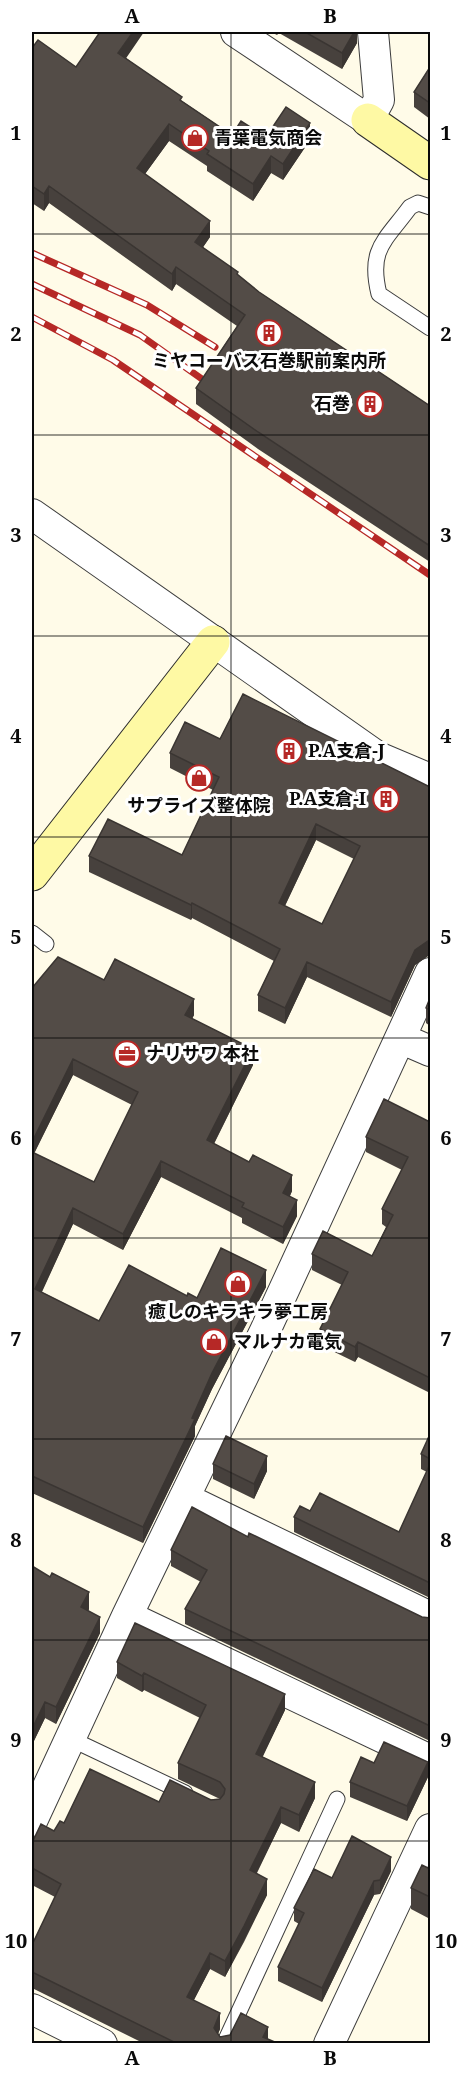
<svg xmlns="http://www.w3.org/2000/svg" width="462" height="2075" font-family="'Noto Serif','Noto Sans JP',serif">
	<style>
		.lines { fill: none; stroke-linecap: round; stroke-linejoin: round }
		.lane-casing { stroke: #3d3d3d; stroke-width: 17 }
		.street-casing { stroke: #3d3d3d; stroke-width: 32 }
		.secondary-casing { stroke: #2c2c2c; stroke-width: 35 }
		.lane { stroke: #fff; stroke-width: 15 }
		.street { stroke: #fff; stroke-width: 30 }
		.secondary { stroke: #fef9a4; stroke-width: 33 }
		.rail-casing { stroke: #b62826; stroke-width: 7 }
		.rail { stroke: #fff; stroke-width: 4.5; stroke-dasharray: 14; stroke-linecap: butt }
		.wall { fill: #47413d; fill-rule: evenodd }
		.shaded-wall { fill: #3a3532 }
		.building { fill: #534c47; stroke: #3a3532; stroke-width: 1.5; fill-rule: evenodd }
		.grid { fill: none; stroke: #0a0a0a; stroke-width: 1.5; stroke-opacity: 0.55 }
		.labels { text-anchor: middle; stroke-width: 6; stroke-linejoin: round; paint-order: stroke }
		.poi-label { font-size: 18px; font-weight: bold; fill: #0a0a0a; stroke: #fff; text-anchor: start }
		.neatline { fill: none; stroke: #0a0a0a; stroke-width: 2 }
		.grid-label { font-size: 20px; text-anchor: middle; font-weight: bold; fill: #0a0a0a }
	</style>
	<rect width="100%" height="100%" fill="#fffbe8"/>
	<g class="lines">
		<!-- lane casing -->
		<g class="lane-casing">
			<path id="lane" d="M430,207L418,203L410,207C385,241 368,249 379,294L430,328
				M32,933L46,944
				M71,1739L185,1793
				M224,2044L337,1799"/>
		</g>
		<!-- street casing -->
		<g class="street-casing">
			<path id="street" d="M236,32L368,120L379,100L373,32
				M32,514L378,757L430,779
				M400,1038L430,1051
				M184,1498L430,1617
				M127,1616L430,1760
				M32,1821L127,1616L265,1331L430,973
				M32,2009L102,2044
				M329,2044L430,1829"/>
		</g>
		<!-- secondary casing -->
		<g class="secondary-casing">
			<path id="secondary" d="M368,120L430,163
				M32,874L213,642"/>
		</g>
		<!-- lane -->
		<use href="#lane" class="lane"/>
		<!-- street -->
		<use href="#street" class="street"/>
		<!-- secondary -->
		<use href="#secondary" class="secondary"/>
		<!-- rail casing -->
		<g class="rail-casing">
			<path id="rail" d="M32,253L147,305L215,347
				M32,284L140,335L216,389
				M32,317L113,360L430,575"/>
		</g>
		<!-- rail -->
		<use href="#rail" class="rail"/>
	</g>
	<!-- wall -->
	<path class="wall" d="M271,32H357V43L342,69L279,33L277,35Z
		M32,48L76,67L126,58L182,101L232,135L310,140L283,180L271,173L253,201L207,171V166L169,141L145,174L210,237L203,247L259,292L430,406V562L258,449L196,404V388L237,326L176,284L172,291L49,203L44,211L32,203Z
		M430,67V119L414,107V92Z
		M220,739L430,787V956H428L415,965L391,1017L307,977L285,1024L258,1011V995L274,961L192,918L191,920L89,872V856L182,855L213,790L170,768V753ZM316,840L354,859L322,924L285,906Z
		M104,980L194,1015L192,1019L253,1065L214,1144L292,1191L290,1196L297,1216L283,1244L242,1223V1218L161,1177L123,1250L73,1224L42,1292L99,1321L187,1296L197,1298L266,1287L212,1389L195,1426V1436L143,1543L32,1493V988ZM73,1075L132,1105L94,1182L34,1153Z
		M430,998V1026L426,1023V1008Z
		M430,1122V1393L358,1357L355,1362L320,1345V1329L342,1285L312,1270V1254L372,1256L386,1227L382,1224V1209L402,1170L366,1152V1137Z
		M430,1434V1598L294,1532V1517L310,1511L399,1532L427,1472L421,1469V1454Z
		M213,1464L267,1471L254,1499L213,1479Z
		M248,1537L422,1617L430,1618V1741L185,1624V1609L201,1582L171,1566V1550Z
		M32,1566L89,1609L88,1611L100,1633L56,1724L45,1718L32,1745Z
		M117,1662L285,1710L262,1757L315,1798L299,1832L281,1823L257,1873L267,1895L244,1942L225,1977L210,1969L194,2000L220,2029L218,2034L220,2037L268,2039L277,2043H143L32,1988V1945L55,1897L32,1885V1843L54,1831L64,1823L159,1802L220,1799L178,1779V1763L200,1718L144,1690L142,1692L117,1678Z
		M374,1763L428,1777L407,1821L350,1797V1782Z
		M430,1863V1919L411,1909V1888L428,1868Z
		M391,1871L380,1894L374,1895L322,2002L278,1981V1967L299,1924L294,1921V1908L332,1878Z"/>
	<!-- shaded-wall -->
	<path class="shaded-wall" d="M133,32H144L118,70V53Z
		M354,32H357V43L342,69V53Z
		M310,123V140L283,180V164Z
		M169,124V141L137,185V168Z
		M271,156V173L253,201V184Z
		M49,186V203L44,211V194Z
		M210,221V237L195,259V242Z
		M176,267V284L172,291V274Z
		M33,537V552L32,554V539Z
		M316,824V840L279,918V903Z
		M192,903V918L191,920V905Z
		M428,941V956L415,965L391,1017V1002L415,950Z
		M307,962V977L285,1024V1008Z
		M194,999V1015L185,1031V1015Z
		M253,1049V1065L207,1157V1140Z
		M73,1059V1075L32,1158V1142Z
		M161,1161V1177L123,1250V1234Z
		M292,1175V1191L283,1210V1193Z
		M297,1200V1216L283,1244V1227Z
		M73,1208V1224L35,1306V1289Z
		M266,1270V1287L212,1389L195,1426V1436L143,1543V1527L212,1373Z
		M358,1342V1357L355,1362V1347Z
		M267,1456V1471L254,1499V1484Z
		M89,1592V1609L81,1624V1607Z
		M100,1617V1633L56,1724V1707Z
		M144,1673V1690L142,1692V1676Z
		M285,1694V1710L256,1771V1754Z
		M45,1702V1718L32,1745V1729Z
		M428,1762V1777L407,1821V1806Z
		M315,1782V1798L299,1832V1815Z
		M281,1807V1823L250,1886V1870Z
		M391,1857V1871L380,1894V1880Z
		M267,1879V1895L225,1977V1961Z
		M374,1881V1895L322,2002V1988Z
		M210,1953V1969L187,2013V1997Z
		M220,2013V2029L214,2043V2028Z
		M268,2027V2043L263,2037Z"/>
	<!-- building -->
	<path class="building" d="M100,32H133L118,53L182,97L180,100L232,135L241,121L266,137L286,107L310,123L283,164L271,156L253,184L207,154L209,151L169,124L137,168L210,221L195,242L238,272L237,274L259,292L430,406V546L258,432L196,388L245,315L176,267L172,274L49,186L44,194L32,186V48L38,40L76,67Z
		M305,32H354L342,53Z
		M430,67V103L414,92Z
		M243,694L430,787V941H428L415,950L391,1002L307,962L285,1008L258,995L280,949L192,903L191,905L89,856L108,819L182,855L219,777L170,753L185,722L220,739ZM316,824L360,846L322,924L279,903Z
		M58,957L104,980L115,959L194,999L185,1015L253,1049L207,1140L249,1162L253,1155L292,1175L283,1193L297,1200L283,1227L242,1207L244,1203L161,1161L123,1234L73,1208L35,1289L99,1321L129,1265L187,1296L188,1293L197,1298L221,1248L266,1270L212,1373L192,1418L195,1419L143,1527L32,1476V1152L94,1182L138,1092L73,1059L32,1142V988Z
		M430,998V1010L426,1008Z
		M384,1099L430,1122V1378L358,1342L355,1347L320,1329L348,1272L312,1254L323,1231L372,1256L393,1215L382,1209L408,1157L366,1137Z
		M430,1434V1459L421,1454Z
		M226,1436L267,1456L254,1484L213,1464Z
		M430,1464V1583L294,1517L300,1506L310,1511L320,1493L399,1532Z
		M192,1507L248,1537L249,1533L422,1617L430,1618V1726L185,1609L207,1570L171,1550Z
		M32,1566L50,1577L52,1573L89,1592L81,1607L100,1617L56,1707L45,1702L32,1729Z
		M135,1623L285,1694L256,1754L315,1782L299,1815L281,1807L250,1870L267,1879L244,1926L225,1961L210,1953L187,1997L220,2013L214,2028L220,2037L230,2035L241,2013L268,2027L263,2037L277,2043H176L32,1972V1945L61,1884L32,1868V1843L41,1824L54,1831L60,1821L64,1823L90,1769L159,1802L170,1780L211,1800L220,1799L224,1794L225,1789L220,1782L178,1763L206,1705L144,1673L142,1676L117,1662Z
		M384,1742L428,1762L407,1806L350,1782L361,1757L374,1763Z
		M352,1836L391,1857L380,1880L374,1881L322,1988L278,1967L304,1913L294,1908L314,1869L332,1878Z
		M430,1863V1897L411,1888L422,1865L428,1868Z"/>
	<!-- grid -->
	<path class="grid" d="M231,32V2044M32,234H430M32,435H430M32,636H430M32,837H430M32,1038H430M32,1238H430M32,1439H430M32,1640H430M32,1841H430"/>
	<!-- icons -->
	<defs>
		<g id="shop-ring" transform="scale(1.35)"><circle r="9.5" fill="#fff" stroke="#b62826" stroke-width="1.5"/><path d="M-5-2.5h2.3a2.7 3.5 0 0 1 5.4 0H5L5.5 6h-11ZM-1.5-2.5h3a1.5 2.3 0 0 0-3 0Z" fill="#b62826"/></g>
		<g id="building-ring" transform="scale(1.35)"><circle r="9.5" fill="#fff" stroke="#b62826" stroke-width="1.5"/><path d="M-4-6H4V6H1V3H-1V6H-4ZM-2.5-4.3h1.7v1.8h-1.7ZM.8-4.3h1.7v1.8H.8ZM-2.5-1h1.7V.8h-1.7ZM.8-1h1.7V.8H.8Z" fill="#b62826"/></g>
		<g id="office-ring" transform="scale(1.35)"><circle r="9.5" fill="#fff" stroke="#b62826" stroke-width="1.5"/><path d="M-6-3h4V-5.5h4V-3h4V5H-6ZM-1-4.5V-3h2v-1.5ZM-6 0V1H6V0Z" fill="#b62826"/></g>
	</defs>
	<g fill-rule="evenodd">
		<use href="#shop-ring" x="195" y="138"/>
		<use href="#building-ring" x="269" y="333"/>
		<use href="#building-ring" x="370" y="404"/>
		<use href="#building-ring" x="289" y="751"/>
		<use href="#shop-ring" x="199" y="778"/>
		<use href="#building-ring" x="386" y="799"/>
		<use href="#office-ring" x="127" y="1054"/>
		<use href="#shop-ring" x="238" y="1284"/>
		<use href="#shop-ring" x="214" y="1342"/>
	</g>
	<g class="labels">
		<!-- poi labels -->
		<g class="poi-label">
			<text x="214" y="144">青葉電気商会</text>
			<text x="269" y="367" text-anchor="middle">ミヤコーバス石巻駅前案内所</text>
			<text x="350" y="410" text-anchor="end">石巻</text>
			<text x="308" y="757">P.A支倉-J</text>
			<text x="366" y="805" text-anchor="end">P.A支倉-I</text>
			<text x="199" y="812" text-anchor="middle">サプライズ整体院</text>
			<text x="146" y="1060">ナリサワ 本社</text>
			<text x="238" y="1318" text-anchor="middle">癒しのキラキラ夢工房</text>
			<text x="234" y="1348">マルナカ電気</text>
		</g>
	</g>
	<!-- border -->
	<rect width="462" height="2075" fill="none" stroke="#ffffff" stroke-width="66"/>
	<rect x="33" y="33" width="396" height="2009" class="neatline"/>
	<g class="grid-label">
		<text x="132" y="23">A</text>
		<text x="330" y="23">B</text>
		<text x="16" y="140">1</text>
		<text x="446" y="140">1</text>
		<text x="16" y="341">2</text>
		<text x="446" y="341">2</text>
		<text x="16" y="542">3</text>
		<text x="446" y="542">3</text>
		<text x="16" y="743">4</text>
		<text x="446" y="743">4</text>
		<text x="16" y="944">5</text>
		<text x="446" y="944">5</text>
		<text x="16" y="1145">6</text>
		<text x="446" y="1145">6</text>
		<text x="16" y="1346">7</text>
		<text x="446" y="1346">7</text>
		<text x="16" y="1547">8</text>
		<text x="446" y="1547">8</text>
		<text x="16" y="1747">9</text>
		<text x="446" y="1747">9</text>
		<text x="16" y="1948">10</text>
		<text x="446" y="1948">10</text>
		<text x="132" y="2065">A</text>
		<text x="330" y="2065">B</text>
	</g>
</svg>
